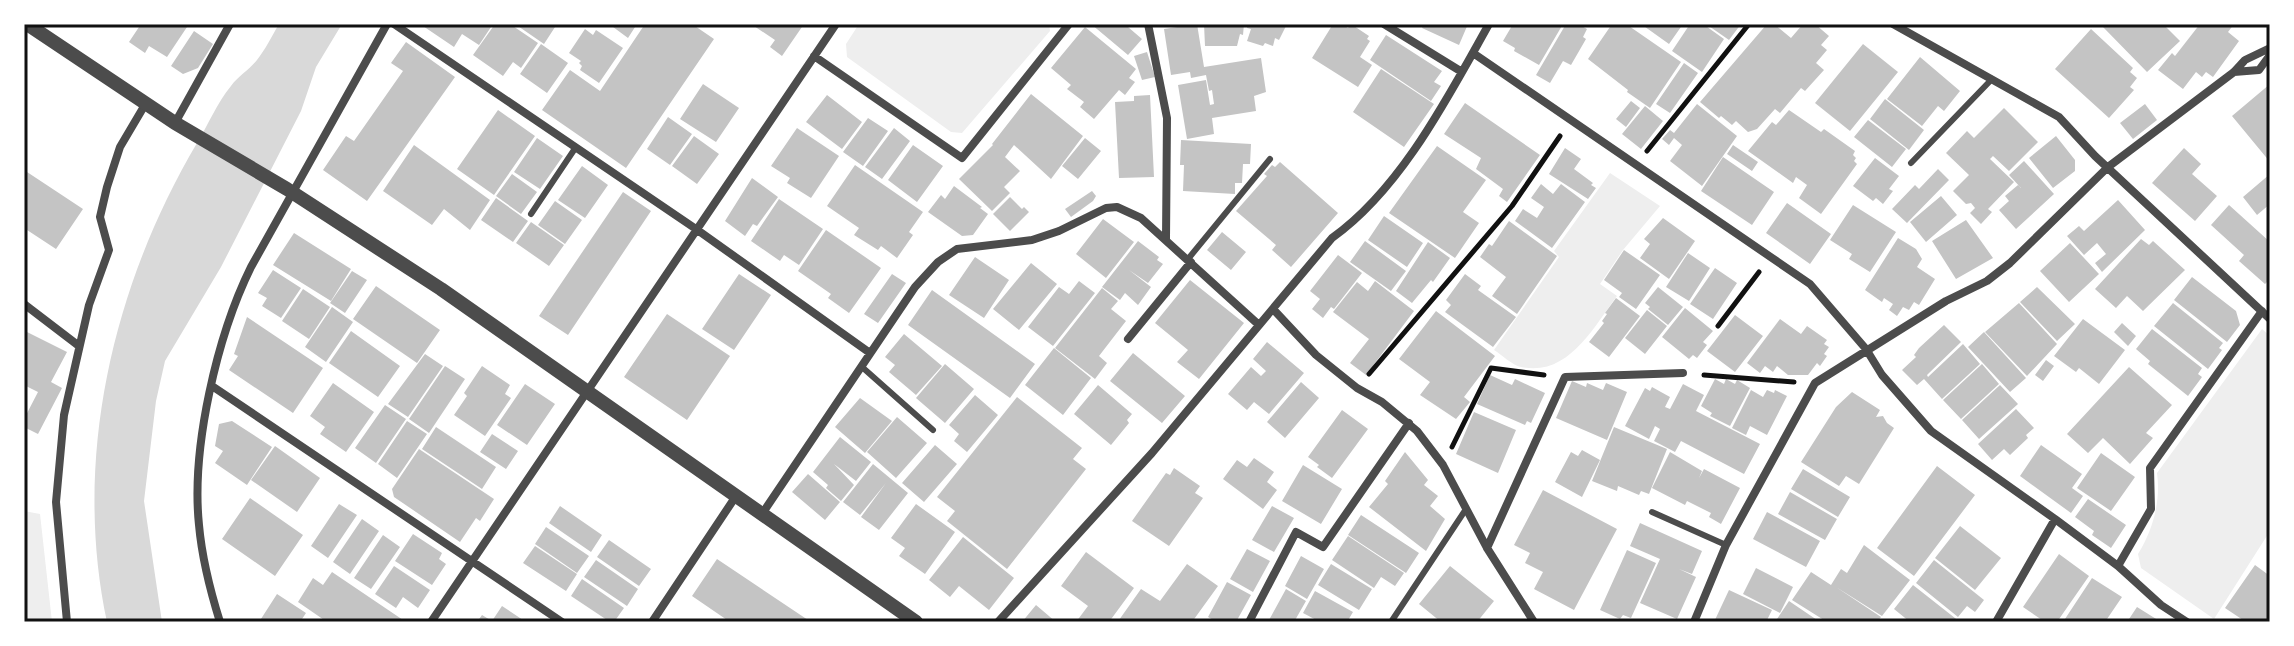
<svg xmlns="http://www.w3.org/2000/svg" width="2294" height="646" font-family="'Noto Sans',sans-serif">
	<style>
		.green { fill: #eee }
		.water { fill: #d9d9d9 }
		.building { fill: #c4c4c4 }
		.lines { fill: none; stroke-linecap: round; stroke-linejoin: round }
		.path { stroke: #111; stroke-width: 5 }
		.service { stroke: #4c4c4c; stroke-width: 6 }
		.minor { stroke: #4c4c4c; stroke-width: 8 }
		.tertiary { stroke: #4c4c4c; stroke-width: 14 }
		.neatline { fill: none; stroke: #111; stroke-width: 3 }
	</style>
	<rect width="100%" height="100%" fill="#fff"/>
	<!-- green -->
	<path class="green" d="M859,24H1049L1050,31L962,133L951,132L847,57L846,44Z
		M1610,173L1660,206L1623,250L1600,284L1617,296C1593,328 1568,377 1521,367C1512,365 1502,355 1494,350L1559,257L1554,251Z
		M2262,329L2270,336V531L2214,619L2141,568L2138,554C2153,530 2161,501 2157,473Z
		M24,511L40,514L52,622H24Z"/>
	<!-- water -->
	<path class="water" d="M279,24H342L316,67L301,111L221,267L165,361L156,401L144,501L162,622H107C72,459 113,285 197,143C208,125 217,103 231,86C238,76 249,70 257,60C265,50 272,36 279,24Z"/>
	<!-- building -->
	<path class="building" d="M141,24H189L167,57L149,46L145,53L129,42Z
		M420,24H493L479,45L462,34L454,47Z
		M495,24H510L538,43L521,68L513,62L503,76L473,55Z
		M515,24H557L544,44Z
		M609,24H637L628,38Z
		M645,24H692L714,39L626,168L542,110L570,70L600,91Z
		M751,24H804L782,56L770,47L775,40Z
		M1091,24H1131L1128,27L1142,39L1128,55Z
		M1197,24L1204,67L1261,58L1266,92L1254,96L1256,111L1212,118L1214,134L1187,139L1178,85L1206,80L1210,105L1214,104L1212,90L1209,91L1206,75L1191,78L1190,72L1171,75L1164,29Z
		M1204,24H1244L1243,35L1240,34L1237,46H1205Z
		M1248,24H1287L1279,40L1275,38L1273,46L1265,43L1263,46L1247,41L1251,29L1247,28Z
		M1333,24H1341L1348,28L1351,24L1369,36L1367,39L1370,41L1360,57L1372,65L1358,87L1312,58Z
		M1424,24H1468L1459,45L1422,28Z
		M1513,24L1521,25L1563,24L1539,65L1514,51L1515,48L1503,41Z
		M1566,24H1578L1587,29L1583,37L1586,39L1571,65L1563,61L1550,83L1536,75Z
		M1612,24H1626L1681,62L1650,108L1627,92L1628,90L1588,59Z
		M1641,24H1683L1669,44Z
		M1690,24H1703L1724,39L1702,72L1672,51Z
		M1706,24H1741L1729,40Z
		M1767,24H1774L1791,38L1803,24H1815L1829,36L1821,45L1827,50L1816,63L1824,70L1805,91L1801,88L1780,113L1775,109L1757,129L1748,132L1736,121L1732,125L1721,116L1719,118L1700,102Z
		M2105,24H2163L2180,41L2147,72L2103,27Z
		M2200,24H2234L2228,32L2239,41L2213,77L2206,72L2202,77L2196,72L2183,89L2158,70L2172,53L2175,56Z
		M1085,27L1136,69L1129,78L1135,82L1125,95L1119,90L1094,119L1080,107L1084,102L1067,89L1071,85L1051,68Z
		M585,29L593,35L596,30L623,48L599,83L580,70L582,66L579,63L581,61L569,53Z
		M2091,29L2133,68L2130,72L2137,78L2130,87L2134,90L2109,118L2055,69Z
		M194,31L213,44L198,68L183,74L171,66Z
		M1386,35L1442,71L1434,82L1441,86L1431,101L1370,60Z
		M406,42L455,77L367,201L323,170L346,136L354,141L403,71L391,63Z
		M541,44L568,63L547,93L520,74Z
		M1863,44L1898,72L1850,131L1815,103Z
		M1147,52L1155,77L1142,80L1134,56Z
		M1920,57L1960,91L1944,111L1938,106L1922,126L1887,99Z
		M1684,63L1698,73L1670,113L1656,104Z
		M1381,69L1434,104L1404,147L1353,112Z
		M703,84L739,108L716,142L680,119Z
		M2270,84V162L2232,116Z
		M1031,94L1083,136L1051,179L1014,145L1005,157L1020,171L1004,187L1010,193L992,211L959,179L993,145L992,144Z
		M827,95L862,122L842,149L806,122Z
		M1150,95L1154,177L1119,178L1115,102L1134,101V96Z
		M1885,99L1924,130L1909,150L1870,119Z
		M1631,101L1640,108L1626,127L1616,119Z
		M1465,103L1540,155L1507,202L1499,196L1503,189L1476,169L1481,158L1444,134Z
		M1697,104L1737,136L1702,186L1670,161L1682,145L1674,138L1669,145L1662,139L1670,130L1674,133Z
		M2145,104L2157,120L2133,139L2120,123Z
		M1645,106L1663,121L1641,149L1622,134Z
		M2004,108L2038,142L2009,171L1993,156L1990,159L2014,182L1988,209L1992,212L1981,224L1970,213L1975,208L1971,203L1966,204L1953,191L1969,175L1946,153L1967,131L1974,138Z
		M498,110L535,136L494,195L457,169Z
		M1789,110L1821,132L1824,129L1855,151L1853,155L1856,158L1854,161L1857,164L1821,214L1799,198L1807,185L1796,177L1793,183L1748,151L1772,122L1776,125Z
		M668,117L692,134L670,165L647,149Z
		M868,118L888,131L863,166L843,152Z
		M1868,120L1906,149L1892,167L1854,137Z
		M797,128L839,156L811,198L787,183L790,178L771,166Z
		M894,128L910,141L882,179L865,167Z
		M694,136L719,154L697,184L672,166Z
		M2056,136L2075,160V171L2053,188L2029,158Z
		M537,138L563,156L540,189L514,172Z
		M1085,138L1101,151L1078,179L1062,166Z
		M1181,140L1251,144L1250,164H1243L1242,183H1235V194L1183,191L1184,165H1180Z
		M414,145L490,200L470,230L444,209L432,225L383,191Z
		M913,145L943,166L917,202L888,180Z
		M1733,145L1758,162L1752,171L1727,154Z
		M1437,146L1486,180L1463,212L1479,223L1455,258L1389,213Z
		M1565,148L1581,159L1574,169L1593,183L1591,185L1596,188L1588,199L1549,174Z
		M2184,148L2201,164L2192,174L2217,196L2195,221L2152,183Z
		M1723,157L1774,192L1752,225L1701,191Z
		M1875,158L1899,176L1889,189L1893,191L1883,204L1876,198L1873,201L1853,186Z
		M2024,161L2054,194L2016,229L1999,210L2009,201L2005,196L2018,185L2021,188L2009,175Z
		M1280,162L1338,213L1291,267L1272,250L1276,245L1236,211L1267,176L1264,174L1272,165L1275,167Z
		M855,165L923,212L909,232L913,235L897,258L881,246L878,250L854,235L859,228L827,206Z
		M582,166L608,185L585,218L558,200Z
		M1938,169L1949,180L1907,223L1892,209L1915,185L1919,189Z
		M24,170L83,209L56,249L24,228Z
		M512,174L537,192L521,214L496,196Z
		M2270,174V204L2257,215L2243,197Z
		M752,178L778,197L757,226L753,224L745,236L725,221Z
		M1541,184L1553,194L1561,184L1585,202L1552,248L1515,221L1523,209L1537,218L1544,207L1531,198Z
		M954,186L982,207L980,208L988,214L973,235L962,236L928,212L941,195L945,199Z
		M1092,191L1096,196L1093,201L1071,217L1065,209Z
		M623,192L651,211L568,335L539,316Z
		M1941,196L1957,215L1926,242L1910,222Z
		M1010,197L1022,209L1024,207L1029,212L1010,231L993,214Z
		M496,198L528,221L513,242L481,220Z
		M779,199L823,229L799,265L784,255L780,261L751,241Z
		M2118,200L2145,230L2102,272L2095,263L2106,254L2097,243L2084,255L2067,236L2079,226L2084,231Z
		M555,201L582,220L565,244L538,225Z
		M1787,203L1831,234L1810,264L1766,233Z
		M1853,205L1896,232L1870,272L1849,259L1852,254L1830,240Z
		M2229,205L2270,242V279L2265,284L2239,261L2244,255L2211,225Z
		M1384,216L1423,243L1407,267L1368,240Z
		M1663,218L1695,241L1669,279L1640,258L1650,244L1644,239Z
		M1103,219L1134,242L1106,278L1076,254Z
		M1966,220L1993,258L1956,279L1932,241Z
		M1509,221L1557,256L1517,314L1492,296L1506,277L1480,257L1489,244L1492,246Z
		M531,222L564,245L549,266L516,243Z
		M826,230L881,268L849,313L828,298L831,294L798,271Z
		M1222,232L1246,252L1231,270L1207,250Z
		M294,233L351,269L331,301L273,265Z
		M1898,238L1916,249L1922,259L1917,267L1935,279L1919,305L1914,302L1909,310L1903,307L1897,316L1889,310L1893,304L1884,298L1882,302L1865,290Z
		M2141,239L2149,245L2153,241L2185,270L2143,311L2127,296L2116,308L2095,289Z
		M1138,241L1159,257L1157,260L1163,264L1148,283L1129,270L1151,287L1138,305L1125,293L1120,300L1102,287Z
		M1365,241L1406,271L1391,291L1350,262Z
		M1428,242L1450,258L1433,282L1431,280L1412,303L1396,291Z
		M2070,243L2099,274L2069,302L2040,271Z
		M1624,250L1660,275L1636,309L1619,297L1622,293L1604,280Z
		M1688,253L1710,268L1689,301L1666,287Z
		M1338,255L1362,273L1334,309L1331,307L1323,318L1312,309L1320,299L1310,291Z
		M975,257L1009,280L984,318L949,295Z
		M1031,263L1057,284L1019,330L993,309Z
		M1715,268L1737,283L1713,319L1690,304Z
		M273,270L301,288L281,318L262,306L267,298L258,293Z
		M352,271L367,280L345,313L330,303Z
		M739,274L771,295L734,350L702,329Z
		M892,274L906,283L878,323L864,314Z
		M1465,274L1481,286L1478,290L1516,317L1493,347L1445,312L1451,305L1446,300Z
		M2192,277L2236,311L2240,325L2227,342L2174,300Z
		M1190,280L1244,323L1199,379L1177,362L1188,350L1155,323Z
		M1079,281L1095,293L1053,346L1028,327L1059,287L1069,294Z
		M1375,281L1414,311L1366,375L1350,363L1369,339L1333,312L1357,282L1368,291Z
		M376,286L440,330L417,363L353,319Z
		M1658,287L1683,307L1668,325L1648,309L1650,307L1645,303Z
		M2037,287L2075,324L2057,341L2020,302Z
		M1102,288L1118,301L1111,309L1126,321L1099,356L1107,363L1095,379L1055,348Z
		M303,289L330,307L309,339L282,321Z
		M932,290L1035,364L1010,398L908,325Z
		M1616,298L1640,316L1609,357L1589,342L1604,323L1602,321L1607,314L1605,313Z
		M2019,303L2057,344L2027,376L1985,332Z
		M2173,303L2223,343L2219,348L2222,350L2208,369L2154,326Z
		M332,307L353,322L326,362L305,347Z
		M1685,308L1713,331L1703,342L1707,345L1697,358L1693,355L1689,359L1662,337Z
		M1647,310L1667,326L1645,354L1625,338Z
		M1436,311L1495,356L1464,397L1470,402L1456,419L1420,395L1430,382L1399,359Z
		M667,314L730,356L687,420L624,377Z
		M1735,315L1763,336L1735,372L1707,351Z
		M247,317L323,368L293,413L229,370L238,356L234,354Z
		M1780,319L1801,334L1807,326L1827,340L1824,344L1829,347L1824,354L1827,356L1820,366L1817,363L1808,375H1788L1777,366L1773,372L1765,366L1760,373L1747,363Z
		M2083,319L2125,350L2099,384L2079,368L2076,372L2054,356Z
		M2122,323L2136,336L2128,346L2114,332Z
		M1944,325L1961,342L1927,375L1928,377L1963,344L1980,364L1942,399L1924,379L1917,385L1902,370L1916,357L1914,355L1919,348Z
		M2152,329L2202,368L2198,374L2202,377L2188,396L2148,364L2150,361L2136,349Z
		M25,331L67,352L51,382L62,388L38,434L24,427V419L38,392L24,385Z
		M351,331L400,366L378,397L329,363Z
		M1984,332L2026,378L2010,392L1968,347Z
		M904,334L942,366L916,395L889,372L895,365L885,357Z
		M1267,342L1304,373L1269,414L1254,402L1247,410L1228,394L1251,367L1261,376L1266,371L1253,359Z
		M1054,348L1091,378L1063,415L1025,385Z
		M1133,353L1185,396L1162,423L1110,381Z
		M425,354L443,366L408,417L388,404Z
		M2046,360L2054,366L2043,381L2035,375Z
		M945,364L974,389L945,423L916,398Z
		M1982,364L1999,384L1961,419L1943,400Z
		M445,366L465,379L429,433L409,419Z
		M482,366L510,385L505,394L511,398L485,436L454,415L467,396L464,393Z
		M2129,367L2172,405L2146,433L2153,438L2130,464L2103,438L2088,453L2067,434Z
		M1490,375L1512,385L1515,379L1545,393L1531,423L1527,421L1525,425L1477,404Z
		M1715,379L1724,384L1726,379L1735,384L1737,380L1750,388L1730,426L1710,416L1712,413L1701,406Z
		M1572,381L1586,387L1587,383L1603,390L1606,383L1627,392L1607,440L1556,418Z
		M1301,382L1319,398L1285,438L1267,422Z
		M333,383L374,412L346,452L320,434L325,427L310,416Z
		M525,384L555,404L527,445L497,425Z
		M1683,384L1704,395L1696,411L1760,444L1744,474L1681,441L1675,452L1654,441L1660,429L1655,426L1649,439L1625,426L1645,388L1650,391L1652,387L1670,397L1665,407L1670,409Z
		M1098,385L1132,414L1127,420L1129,423L1111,445L1074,414Z
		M2000,385L2018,404L1979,439L1962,420Z
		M1751,390L1763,397L1767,390L1774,393L1775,390L1787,396L1767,435L1750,426L1746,435L1732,428Z
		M1852,392L1880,410L1876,417L1883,416L1887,423L1894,428L1859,484L1846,476L1839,486L1801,462L1836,407Z
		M975,395L998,415L967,452L954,441L959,434L949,425Z
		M1017,397L1082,448L1073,459L1086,469L1007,569L947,521L955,511L937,497Z
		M860,398L892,421L865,453L835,427Z
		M385,405L406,419L376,463L355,448Z
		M2016,409L2034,428L2026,435L2028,438L2010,455L2004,449L1992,460L1978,444Z
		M1342,410L1368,429L1332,478L1317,467L1319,465L1308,457Z
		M1474,412L1516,430L1498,473L1456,454Z
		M897,417L927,443L896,478L867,452Z
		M232,421L272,447L247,485L215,463L223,451L215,446L219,424Z
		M407,421L427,434L397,478L378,464Z
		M436,427L496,467L482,489L422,449Z
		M1614,427L1667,449L1649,494L1641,491L1639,495L1618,486L1617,491L1592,481Z
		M492,434L518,451L506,469L480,452Z
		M840,437L871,462L856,481L834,464L854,485L841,501L826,488L828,485L813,472Z
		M935,445L957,464L924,502L902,483Z
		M2041,445L2082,474L2072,488L2083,496L2071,513L2020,476Z
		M275,446L320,478L297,512L251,480Z
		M419,449L494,499L480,521L476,518L460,542L394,497L392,489Z
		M1582,450L1600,460L1582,497L1555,482L1571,452L1578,456Z
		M1405,452L1428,480L1424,485L1438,496L1430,506L1445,519L1426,551L1369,507L1388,484L1385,481Z
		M1670,452L1702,471L1699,478L1704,469L1740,488L1721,524L1709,517L1711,513L1687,501L1685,505L1652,488Z
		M2101,453L2135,477L2111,511L2077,488Z
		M1254,458L1274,472L1267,482L1277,490L1263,509L1223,479L1237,460L1247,467Z
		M873,464L908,493L879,530L861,517L886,483L860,515L843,502Z
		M1303,465L1342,489L1321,524L1282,501Z
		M1937,466L1975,495L1914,576L1877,548Z
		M1174,468L1200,486L1195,493L1203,498L1169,546L1132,521L1166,473L1170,475Z
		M1803,469L1850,497L1838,517L1791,489Z
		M808,474L840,502L825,520L792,492Z
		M1543,490L1617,529L1574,610L1534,589L1543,572L1525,563L1530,553L1514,545Z
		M1790,492L1837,519L1825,540L1778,514Z
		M250,498L303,535L275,576L222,539Z
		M2088,499L2126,525L2111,548L2092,535L2094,531L2075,517Z
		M339,504L357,515L328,558L311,546Z
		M916,504L955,532L925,574L899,556L905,548L891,538Z
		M560,506L602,535L591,552L549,523Z
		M1272,506L1294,518L1274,552L1252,540Z
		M1767,512L1820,541L1806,567L1753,539Z
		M1361,515L1419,553L1406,573L1348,535Z
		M362,519L379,531L350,574L333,562Z
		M1640,523L1702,551L1692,574L1679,569L1696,577L1677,619L1640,603L1660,559L1630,546Z
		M1960,526L2001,558L1975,590L1935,558Z
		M546,527L589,556L577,573L535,544Z
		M413,534L442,553L439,559L446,564L432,585L395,561Z
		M383,535L400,547L371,589L354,578Z
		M1348,536L1404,573L1395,586L1381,577L1374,588L1332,560Z
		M963,537L1014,578L989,610L959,586L950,597L929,580Z
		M609,540L651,569L639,586L597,557Z
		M1864,545L1910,580L1882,616L1836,587L1881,617L1877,622H1827L1792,600L1811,572L1831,585L1841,569L1847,573Z
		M535,546L577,574L566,591L523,563Z
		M1247,549L1270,561L1253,592L1230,579Z
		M1627,550L1656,563L1631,618L1623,615L1620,619L1600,610Z
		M1086,552L1134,588L1109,622H1076L1088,606L1061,586Z
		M2059,554L2089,576L2057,622H2045L2023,607Z
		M1301,556L1324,569L1307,599L1285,586Z
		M717,559L811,622H730L692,596Z
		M596,560L638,589L627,606L584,577Z
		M1934,560L1984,600L1975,612L1967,606L1958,617L1916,583Z
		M1187,564L1218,586L1192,622H1123L1119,620L1141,589L1160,601Z
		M1331,564L1372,589L1359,610L1318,585Z
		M2255,565L2270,576V622H2246L2225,608Z
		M394,566L430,590L418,608L403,597L396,608L375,594Z
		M1450,566L1494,601L1477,622H1441L1419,604Z
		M1756,568L1793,587L1780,613L1743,594Z
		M332,572L406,622H327L298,602L313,578L323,585Z
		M2092,578L2122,597L2105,622H2063Z
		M582,579L624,608L614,622H610L571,596Z
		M1227,582L1251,595L1236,622H1217L1208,617Z
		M1913,585L1960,622H1910L1894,609Z
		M1286,589L1306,601L1294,622H1272L1269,620Z
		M1729,590L1772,610L1766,622H1714Z
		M1315,591L1353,612L1347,622H1320L1303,613Z
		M277,594L306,613L300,622H259Z
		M1789,601L1820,622H1775Z
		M1036,605L1056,622H1022Z
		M502,606L526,622H477L482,615L492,621Z
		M2137,607L2161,622H2127Z"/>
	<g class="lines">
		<!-- path -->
		<path class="path" d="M1647,151L1749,24
			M1718,326L1759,272
			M1369,374L1512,206L1560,136
			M1704,375L1794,382
			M1452,447L1491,368L1544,375"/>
		<!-- service -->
		<path class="service" d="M1911,163L1992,79
			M531,214L576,147
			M1188,259L1270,159
			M862,367L933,430
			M1652,512L1726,545
			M1391,622L1466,509"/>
		<!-- minor -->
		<path class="minor" d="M394,24L696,229L870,353
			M1148,24L1167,118L1166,239
			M1384,24L1462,72
			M1893,24L2059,117L2095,156L2270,319
			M1473,53L1810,284L1866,349L1882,375L1931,431L2055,519L2118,566L2161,605L2187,622
			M814,56L962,158L1069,24
			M2234,72L2259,70L2270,55
			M175,123L230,24
			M24,304L79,346
			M1273,309L1316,355L1357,388L1382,402L1417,431L1443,465L1487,548L1534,622
			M1128,339L1191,262
			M212,386L562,622
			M762,514L915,287L938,262L957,249L1032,240L1059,231L1106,208L1117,207L1141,218L1259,325
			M1487,548L1565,377L1683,373
			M2118,566L2151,509L2150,468L2262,311
			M67,622L56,502L64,415L89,305L109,250L100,217L107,187L120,147L146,103
			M220,622C210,590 202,559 199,525C191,448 217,336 251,267L387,24
			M431,622L836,24
			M652,622L736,496
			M998,622L1152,453L1332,238C1401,189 1448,97 1489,24
			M1249,622L1296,532L1323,547L1409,423
			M1694,622L1726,545L1815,383L1946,301L1987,281L2010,263L2108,167L2234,72L2245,60L2270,48
			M1996,622L2055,519"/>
		<!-- tertiary -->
		<path class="tertiary" d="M27,24L175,123L287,189L441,289L916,622"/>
	</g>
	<!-- border -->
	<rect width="2294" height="646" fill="none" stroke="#ffffff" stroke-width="52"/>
	<rect x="26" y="26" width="2242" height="594" class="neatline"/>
</svg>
